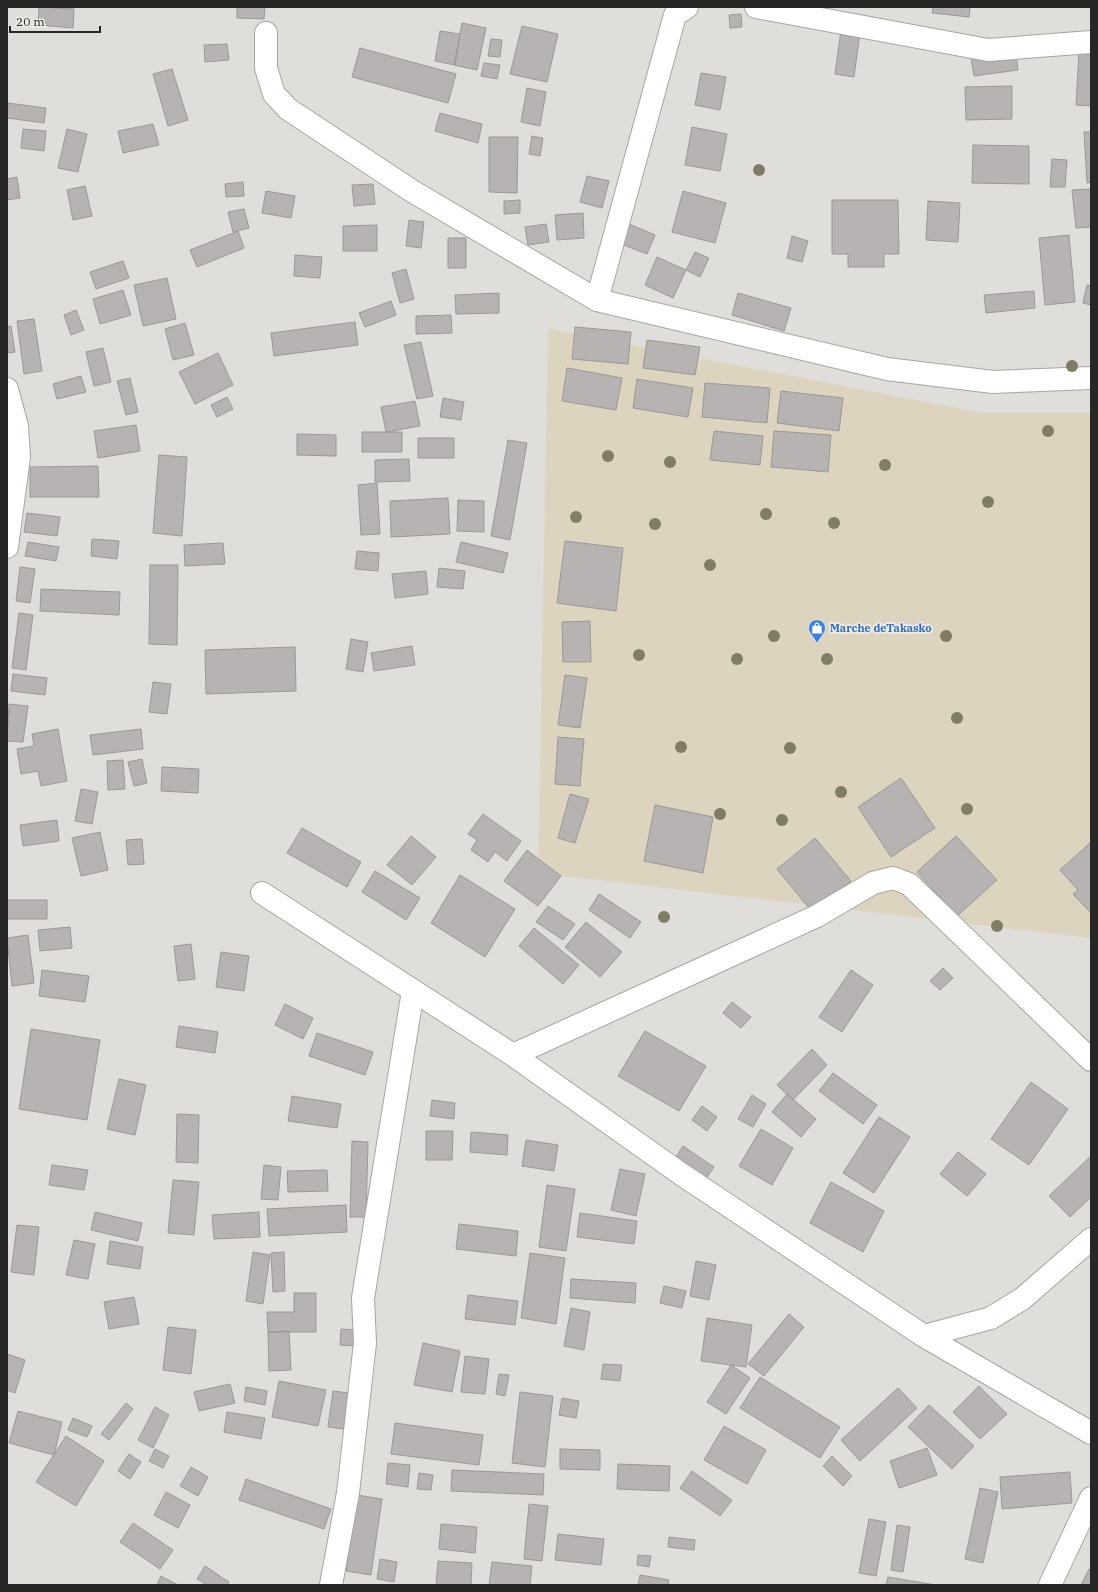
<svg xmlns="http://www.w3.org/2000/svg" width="1098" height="1592" font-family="'IBM Plex Serif',serif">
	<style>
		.commercial { fill: #dcd4bf }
		.building { fill: #b7b3b3; stroke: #9b9897 }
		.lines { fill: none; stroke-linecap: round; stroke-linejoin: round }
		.minor-casing { stroke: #a5a5a2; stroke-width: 24 }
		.minor { stroke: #fff; stroke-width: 22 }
		.tree { fill: #807c65 }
		.labels { text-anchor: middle; stroke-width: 3.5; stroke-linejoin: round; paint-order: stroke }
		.shop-label { font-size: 11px; font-weight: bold; fill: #366cbe; stroke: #ecebe8; text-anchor: start }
	</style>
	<rect width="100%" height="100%" fill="#dfdedb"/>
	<!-- commercial -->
	<path class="commercial" d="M548,329L983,413H1091V938L538,873Z"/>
	<!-- building -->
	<path class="building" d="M39,7L74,9L73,28L38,25Z
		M237,7H265L264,19L237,18Z
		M933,7H970L969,17L932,13Z
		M741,14L742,27L730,28L729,15Z
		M462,23L486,28L477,70L454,65Z
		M522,26L558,34L547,82L510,74Z
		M841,30L860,33L854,77L835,74Z
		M440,31L460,34L455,65L435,61Z
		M491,39L502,40L500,57L488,56Z
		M227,44L229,60L205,62L204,45Z
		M360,48L456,74L448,103L352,77Z
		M1079,52L1091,53V106L1076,105Z
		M1016,53L1018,70L974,76L971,58Z
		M484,63L500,65L497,79L481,76Z
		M172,69L188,120L168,126L153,74Z
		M701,73L726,77L720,110L695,105Z
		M1012,86V119L966,120L965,87Z
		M527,88L546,92L540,126L521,122Z
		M8,103L46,108L44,123L7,118Z
		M440,113L482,124L478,143L435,131Z
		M153,124L159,145L123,153L118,131Z
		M692,127L727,134L720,171L685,165Z
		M23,129L46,131L44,151L21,148Z
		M67,129L87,134L78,172L58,168Z
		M1084,132H1091V182L1087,183Z
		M532,136L543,138L540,156L529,154Z
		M489,137H518L517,193L489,192Z
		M973,145L1029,146V184L972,183Z
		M1052,159L1067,160L1065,187H1050Z
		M587,176L609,181L602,208L580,202Z
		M17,177L20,198L7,200V179Z
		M243,182L244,196L226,197L225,184Z
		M373,184L375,204L354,206L352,185Z
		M85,186L92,216L73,220L67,190Z
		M1091,189V227L1076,228L1072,190Z
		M266,191L295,196L291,218L262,213Z
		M683,191L726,203L715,243L672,232Z
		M520,200V213L504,214V201Z
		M832,200H898L899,254H884V267H848V254H832Z
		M928,201L960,203L958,242L926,240Z
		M244,209L249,228L233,232L228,212Z
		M583,213L584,238L557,240L555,215Z
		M409,220L424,222L421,248L406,246Z
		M546,224L549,242L528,245L525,227Z
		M629,224L655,235L647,254L621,244Z
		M377,225V251H343V226Z
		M238,231L244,248L197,267L190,250Z
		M1069,235L1075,302L1045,305L1039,238Z
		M792,236L808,241L802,262L787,258Z
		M448,238H466V268H448Z
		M695,252L709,258L700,277L686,270Z
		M295,255L322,257L320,278L294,276Z
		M657,257L686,270L673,298L645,285Z
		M123,261L129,278L96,289L90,272Z
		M406,269L414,299L400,303L392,273Z
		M167,278L176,319L143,326L134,285Z
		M1087,285L1091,286V305L1083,303Z
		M123,290L131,315L100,324L93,299Z
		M1034,291L1035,308L986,313L984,295Z
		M499,293V313L456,314L455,295Z
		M738,293L791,308L784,331L732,315Z
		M391,301L396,315L365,327L359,313Z
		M76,310L84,330L71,335L64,315Z
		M451,315L452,333L416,334V316Z
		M34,319L42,371L24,374L17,321Z
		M355,322L358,345L274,356L271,333Z
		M185,323L194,355L173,360L165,329Z
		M11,326L15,352L7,353V327Z
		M575,327L631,332L628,364L572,359Z
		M647,340L700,347L695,375L643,368Z
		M421,342L433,396L417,399L404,345Z
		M103,348L111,382L94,386L86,352Z
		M218,353L233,385L195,404L179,372Z
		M567,368L622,378L616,410L562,401Z
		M81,376L86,392L57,399L53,384Z
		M130,378L138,412L126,415L117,381Z
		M637,379L693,388L688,417L633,408Z
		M705,383L770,388L767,423L702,417Z
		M781,391L843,398L839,431L777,423Z
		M227,397L233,409L217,417L211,405Z
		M443,398L464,402L461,420L440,417Z
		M415,401L420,426L386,432L381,407Z
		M136,425L140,451L98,458L94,431Z
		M714,431L763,436L760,465L710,460Z
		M774,431L831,435L828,472L771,467Z
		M362,432H402V452H362Z
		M297,434L336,435V456L297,455Z
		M418,438H454V458H418Z
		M508,440L527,443L510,540L491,536Z
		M159,455L187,457L182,536L153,533Z
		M409,459L410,481L375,482V460Z
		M98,466L99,497H30V467Z
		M377,483L380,534L361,535L358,485Z
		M448,498L450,534L391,537L390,501Z
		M458,500L484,501V532L457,531Z
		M27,513L60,517L57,536L24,532Z
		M92,539L119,541L117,559L91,556Z
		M565,541L623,548L616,611L557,603Z
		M28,542L59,547L56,561L25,556Z
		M461,542L508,553L503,573L456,562Z
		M223,543L225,564L185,566L184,545Z
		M357,551L379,553L378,571L355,569Z
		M150,565H178L177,645L149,644Z
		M20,567L35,569L30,603L16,601Z
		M439,568L465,571L463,589L437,587Z
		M426,571L428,594L395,598L392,574Z
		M41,589L120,592L119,615L40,611Z
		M19,613L33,615L26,670L12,668Z
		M590,621L591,662H563L562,622Z
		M351,639L368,642L363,672L346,669Z
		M412,646L415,665L374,671L371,653Z
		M295,647L296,691L206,694L205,650Z
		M13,674L47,678L45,695L11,691Z
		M565,675L587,678L580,728L558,725Z
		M153,682L171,684L167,714L149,712Z
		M9,704L28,706L23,742L7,741Z
		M58,729L67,781L41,786L38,771L21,774L17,749L34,746L32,734Z
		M141,729L143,749L93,755L90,735Z
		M558,737L584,739L580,786L555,784Z
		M142,759L147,783L134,786L128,762Z
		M123,760L125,789L108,790L107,761Z
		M162,767L199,769L198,793L161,791Z
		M901,778L935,828L891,857L858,807Z
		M81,789L98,792L92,824L75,821Z
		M570,794L589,799L575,843L558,838Z
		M655,805L713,817L703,873L644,861Z
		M483,814L521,841L507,861L495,852L488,862L471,850L477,840L468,834Z
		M57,820L59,841L23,846L20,825Z
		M302,828L361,862L347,887L287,853Z
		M100,832L108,870L81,876L72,838Z
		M411,836L436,857L412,885L387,865Z
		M956,836L997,880L957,916L917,872Z
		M815,838L851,881L813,913L777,869Z
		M142,839L144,864L128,865L126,840Z
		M1091,842V913L1073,894L1078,890L1060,870Z
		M527,850L561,876L538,906L504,881Z
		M375,871L420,898L406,920L362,892Z
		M460,875L515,909L485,957L431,923Z
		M599,894L641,922L630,938L589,910Z
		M7,900H47V919H7Z
		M548,906L575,924L563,940L536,922Z
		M586,922L622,952L600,977L565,947Z
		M70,927L72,948L40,951L38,930Z
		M534,928L579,965L563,984L519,946Z
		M28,935L34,983L12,986L7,938Z
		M191,944L195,979L178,981L174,946Z
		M221,952L249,956L244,991L216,987Z
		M943,968L953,978L940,990L930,981Z
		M42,970L89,976L85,1002L39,996Z
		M851,970L873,985L842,1032L819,1017Z
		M732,1002L751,1017L741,1028L723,1013Z
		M285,1004L313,1018L303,1039L275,1025Z
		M179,1026L218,1032L215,1053L176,1047Z
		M31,1029L100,1040L87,1120L19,1109Z
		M645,1031L706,1066L679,1111L618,1076Z
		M317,1033L373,1052L365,1075L309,1056Z
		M812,1049L827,1065L793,1100L777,1085Z
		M833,1073L877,1105L863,1124L819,1091Z
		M119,1079L146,1085L135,1135L107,1129Z
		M1031,1082L1068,1109L1029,1165L991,1139Z
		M787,1094L816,1119L801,1137L772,1112Z
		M752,1095L766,1104L753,1127L738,1119Z
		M292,1096L341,1104L337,1128L288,1121Z
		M432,1100L455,1103L454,1119L430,1116Z
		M702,1106L717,1117L707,1131L692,1120Z
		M177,1114L199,1115L198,1163L176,1162Z
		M879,1117L910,1137L874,1193L843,1173Z
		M761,1129L793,1148L772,1185L739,1166Z
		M426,1131H453L452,1160H426Z
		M471,1132L508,1135L507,1155L470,1152Z
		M526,1140L558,1145L554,1171L522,1166Z
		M352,1141L368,1142L366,1217H350Z
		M683,1146L714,1167L705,1180L674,1160Z
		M958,1152L986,1174L967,1196L940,1174Z
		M1091,1156V1197L1070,1217L1049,1196Z
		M52,1165L88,1170L84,1190L49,1185Z
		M264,1165L281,1167L278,1200L261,1199Z
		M620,1169L645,1174L636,1216L611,1210Z
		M327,1170L328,1191L288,1192L287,1171Z
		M173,1180L199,1182L194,1235L168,1233Z
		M831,1182L884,1211L863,1252L810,1223Z
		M547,1185L575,1189L566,1251L539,1247Z
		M346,1205L347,1232L269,1236L267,1209Z
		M95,1212L142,1223L138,1241L91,1230Z
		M259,1212L260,1237L214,1239L212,1215Z
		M580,1213L637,1221L634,1244L577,1237Z
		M459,1224L518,1231L516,1256L456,1249Z
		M17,1225L39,1227L34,1275L11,1272Z
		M74,1240L95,1244L88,1279L66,1275Z
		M110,1241L143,1247L140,1269L107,1264Z
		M253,1252L270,1255L263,1304L246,1301Z
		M284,1252L285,1291L273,1292L271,1253Z
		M530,1253L565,1258L556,1324L521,1318Z
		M696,1261L716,1265L709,1300L690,1296Z
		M571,1279L636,1283L635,1303L570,1298Z
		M664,1286L686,1291L682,1308L660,1303Z
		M294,1293H316V1332H268L267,1312H294Z
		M468,1295L518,1301L515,1325L465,1319Z
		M134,1297L139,1324L109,1329L104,1302Z
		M571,1308L590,1312L584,1350L564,1346Z
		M789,1314L804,1327L764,1376L748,1364Z
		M707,1318L752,1325L746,1367L701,1361Z
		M168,1327L196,1330L191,1374L163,1370Z
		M341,1329L357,1330L356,1346L340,1345Z
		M289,1331L291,1370L269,1371L268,1332Z
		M423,1343L460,1351L452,1392L414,1385Z
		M7,1354L25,1360L15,1393L7,1390Z
		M465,1356L489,1359L485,1394L461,1392Z
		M603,1364L622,1365L620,1381L601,1379Z
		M731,1365L750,1378L726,1414L707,1402Z
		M499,1374L509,1375L505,1396L496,1394Z
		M760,1377L840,1427L820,1458L740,1408Z
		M279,1381L326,1390L318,1426L272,1417Z
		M230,1384L235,1403L199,1411L194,1392Z
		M979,1386L1007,1414L980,1439L953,1412Z
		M246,1387L267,1391L265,1405L244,1401Z
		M898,1388L917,1408L860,1461L841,1440Z
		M333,1391L349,1393L344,1429L328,1427Z
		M520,1392L553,1396L545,1467L512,1463Z
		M562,1398L579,1401L576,1418L559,1415Z
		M126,1403L133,1409L109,1440L101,1434Z
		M929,1405L974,1446L952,1469L908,1427Z
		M155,1407L169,1415L153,1448L138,1440Z
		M18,1411L62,1422L54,1455L9,1443Z
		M227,1412L265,1418L261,1439L224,1432Z
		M73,1418L92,1426L87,1437L68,1430Z
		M395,1423L483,1435L479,1465L391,1454Z
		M724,1426L766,1450L747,1484L704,1460Z
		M66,1436L104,1461L76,1506L36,1482Z
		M927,1448L937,1475L899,1488L890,1461Z
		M155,1449L169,1456L163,1468L149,1461Z
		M560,1449L600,1450V1470L560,1469Z
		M129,1454L141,1462L130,1479L118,1471Z
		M832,1456L852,1476L843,1486L823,1466Z
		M388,1463L410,1465L408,1487L386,1484Z
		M618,1464L670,1466L669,1491L617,1489Z
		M191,1467L208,1477L198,1496L180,1486Z
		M452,1470L544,1474L543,1495L451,1491Z
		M692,1471L732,1500L720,1516L680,1488Z
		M1070,1472L1072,1503L1002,1509L1000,1477Z
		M419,1473L433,1475L431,1490L417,1489Z
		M246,1479L331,1509L324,1529L239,1500Z
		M980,1488L998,1492L983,1563L965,1559Z
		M166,1492L190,1505L178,1528L154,1515Z
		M357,1495L382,1499L371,1575L346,1571Z
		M529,1504L548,1506L542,1561L524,1559Z
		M869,1519L886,1522L876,1576L859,1573Z
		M133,1523L173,1550L160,1569L120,1542Z
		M441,1524L477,1527L475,1553L439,1549Z
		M897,1525L910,1527L903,1572L891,1570Z
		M558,1534L604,1539L601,1565L555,1560Z
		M669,1537L695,1540L694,1550L668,1547Z
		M638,1555L651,1556L649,1567L637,1565Z
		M380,1559L397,1562L394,1582L377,1579Z
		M438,1561L472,1563L471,1585H436Z
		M492,1562L532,1566L530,1585H489Z
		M205,1566L229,1582L227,1585H207L197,1579Z
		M1089,1569L1091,1570V1585H1081Z
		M640,1575L669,1580L668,1585H638Z
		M161,1576L178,1585H157Z
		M888,1577L936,1585H886Z"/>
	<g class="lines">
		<!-- minor casing -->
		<g class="minor-casing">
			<path id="minor" d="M756,7L988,50L1091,42
				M266,33V68L274,94L288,109L412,191L597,300L887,369L993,382L1091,378
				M597,300L675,15L687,7
				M7,389L17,426L19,457L7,547
				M262,893L513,1055L681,1174L924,1336L1091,1433
				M513,1055L817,916L873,883L893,878L909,884L1091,1060
				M924,1336L991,1318L1022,1299L1091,1239
				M331,1585L348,1493L365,1343L363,1298L413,991
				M1050,1585L1091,1498"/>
		</g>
		<!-- minor -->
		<use href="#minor" class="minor"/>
	</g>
	<!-- trees -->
	<g class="tree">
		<circle cx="759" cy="170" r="6"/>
		<circle cx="1072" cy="366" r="6"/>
		<circle cx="1048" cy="431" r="6"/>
		<circle cx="608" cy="456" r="6"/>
		<circle cx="670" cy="462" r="6"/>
		<circle cx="885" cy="465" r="6"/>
		<circle cx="988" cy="502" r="6"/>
		<circle cx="766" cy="514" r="6"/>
		<circle cx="576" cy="517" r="6"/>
		<circle cx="834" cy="523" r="6"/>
		<circle cx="655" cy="524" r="6"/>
		<circle cx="710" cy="565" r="6"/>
		<circle cx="774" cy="636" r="6"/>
		<circle cx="946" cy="636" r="6"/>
		<circle cx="639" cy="655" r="6"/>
		<circle cx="737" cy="659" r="6"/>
		<circle cx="827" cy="659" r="6"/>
		<circle cx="957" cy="718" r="6"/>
		<circle cx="681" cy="747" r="6"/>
		<circle cx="790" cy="748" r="6"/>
		<circle cx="841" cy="792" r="6"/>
		<circle cx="967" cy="809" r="6"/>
		<circle cx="720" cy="814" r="6"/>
		<circle cx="782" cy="820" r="6"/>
		<circle cx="664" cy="917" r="6"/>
		<circle cx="997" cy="926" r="6"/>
	</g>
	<!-- icons -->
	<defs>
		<g id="shop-pin" transform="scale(0.9)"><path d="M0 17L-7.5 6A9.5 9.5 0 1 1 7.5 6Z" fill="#3f7fe0" stroke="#ecebe8"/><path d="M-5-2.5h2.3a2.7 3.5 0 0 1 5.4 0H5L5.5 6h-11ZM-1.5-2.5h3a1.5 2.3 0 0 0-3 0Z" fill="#fff"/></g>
	</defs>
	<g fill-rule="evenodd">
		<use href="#shop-pin" x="817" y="628"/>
	</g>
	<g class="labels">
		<!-- shop labels -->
		<g class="shop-label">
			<text x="830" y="632">Marche deTakasko</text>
		</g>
	</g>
	<!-- border -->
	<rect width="1098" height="1592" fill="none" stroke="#272726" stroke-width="16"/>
	<!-- scale -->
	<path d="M10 26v6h90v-6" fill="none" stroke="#272726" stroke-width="2"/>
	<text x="16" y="26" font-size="12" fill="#272726" stroke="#ecebe8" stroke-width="3" paint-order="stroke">20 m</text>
</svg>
